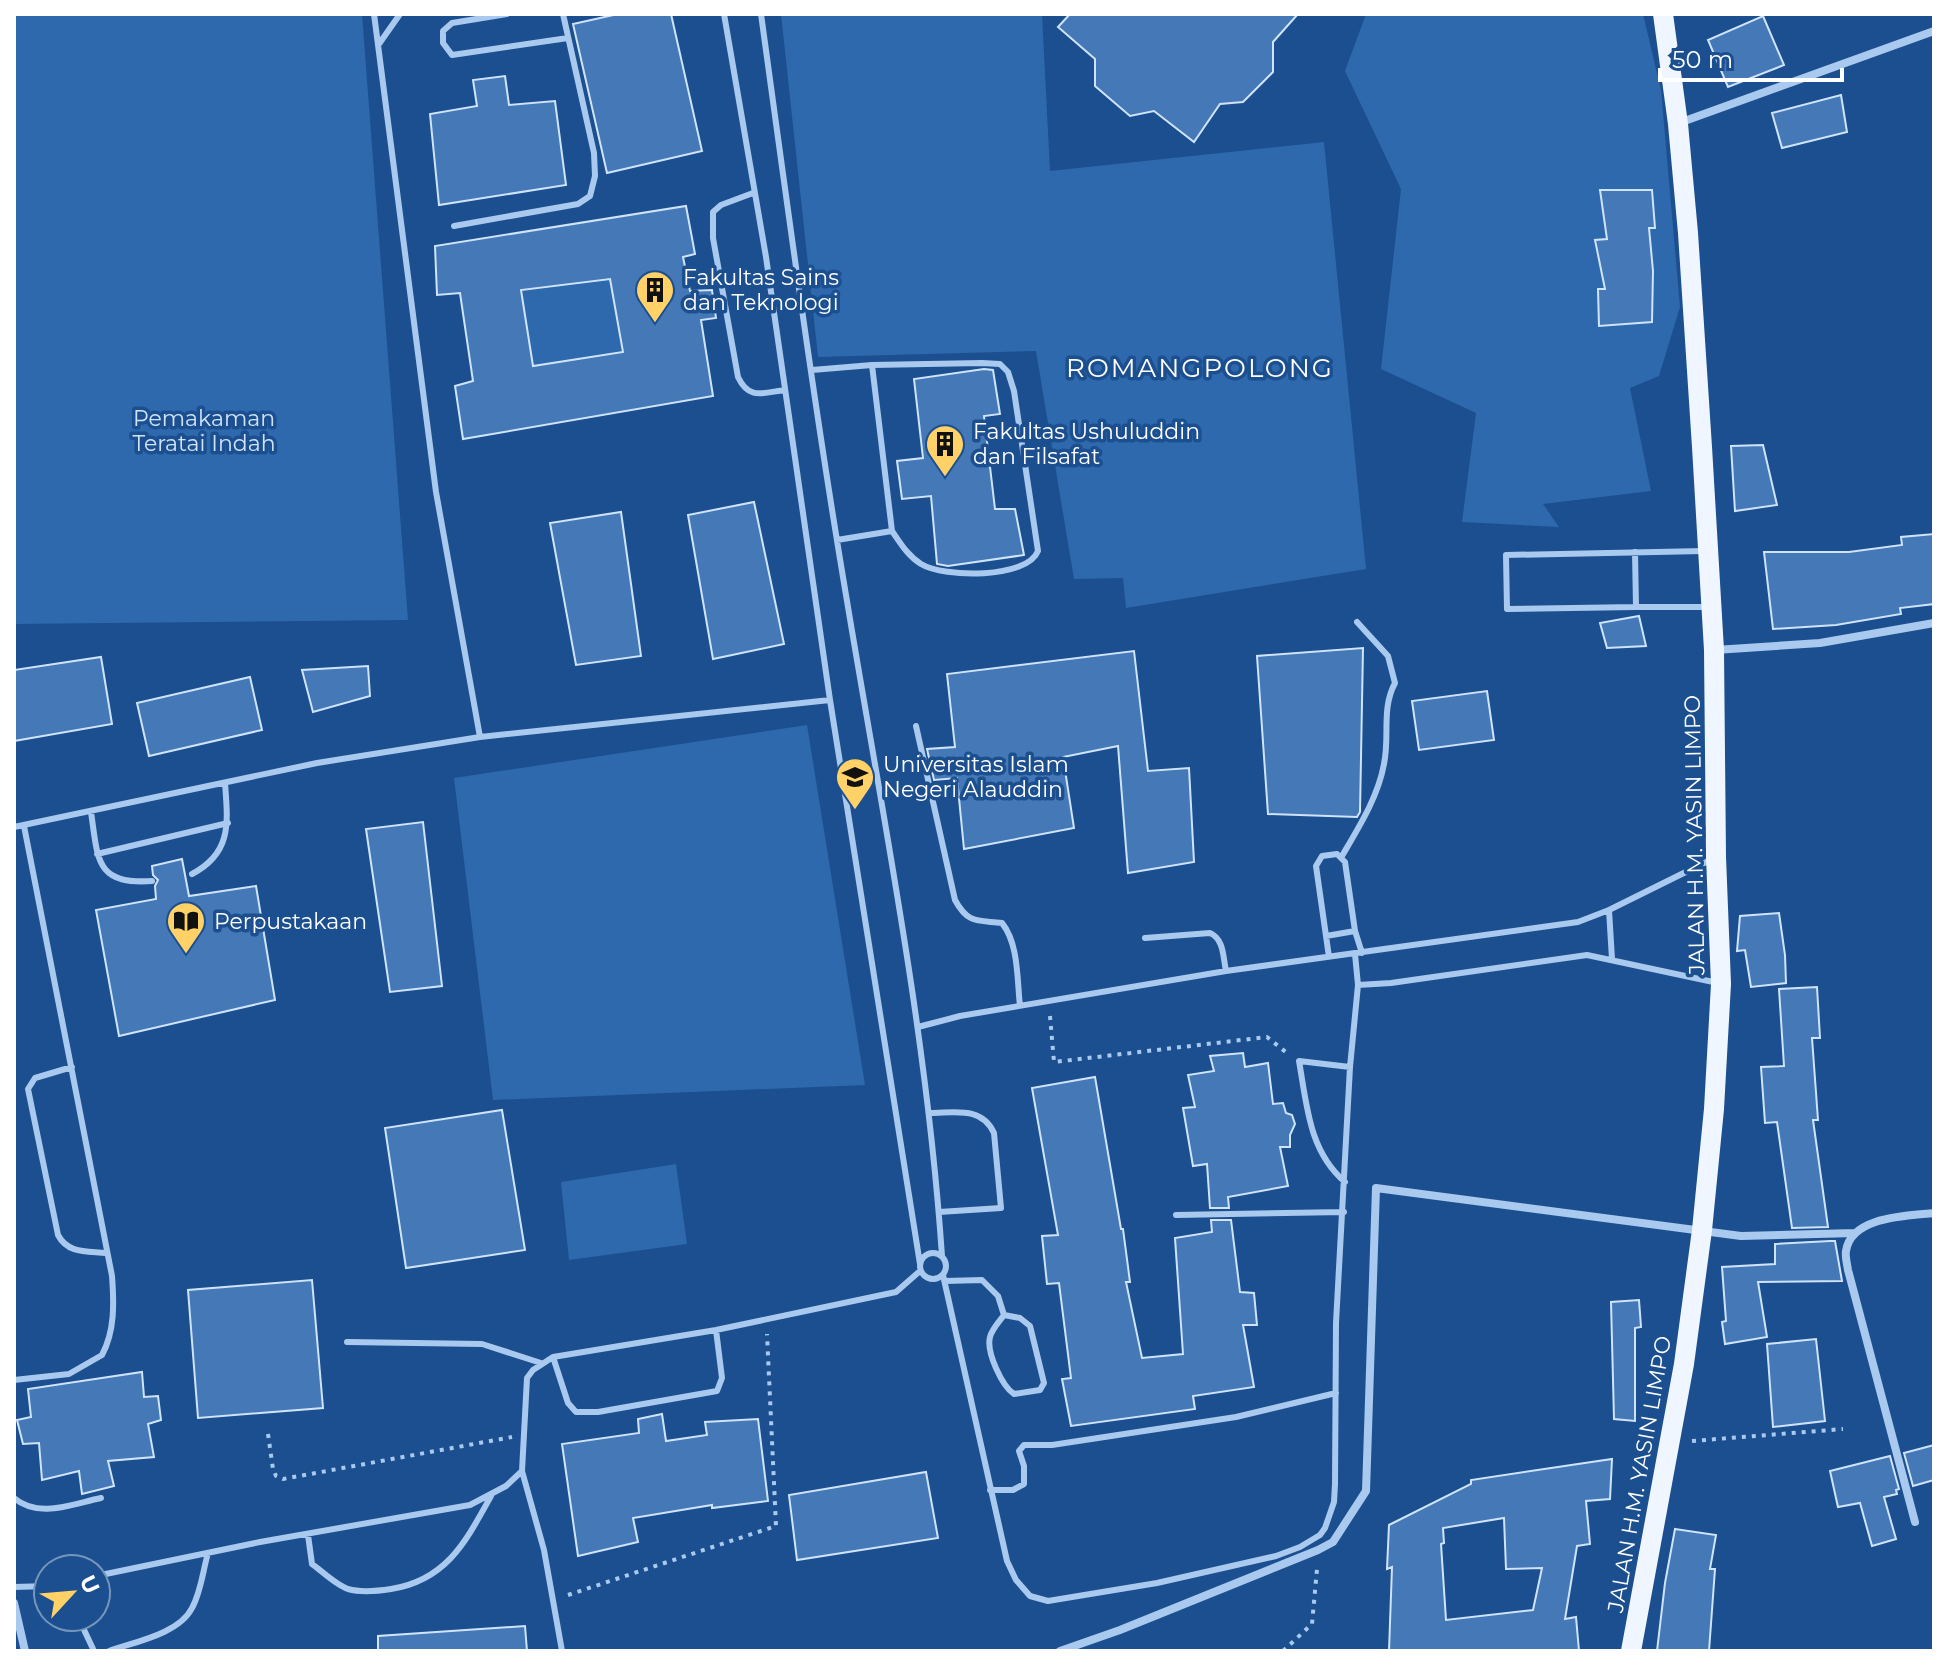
<svg xmlns="http://www.w3.org/2000/svg" width="1948" height="1665" font-family="Montserrat,sans-serif">
	<style>
		.green { fill: #2e69ad }
		.building { fill: #4478b7; stroke: #cfe3fa; stroke-width: 2; fill-rule: evenodd }
		.lines { fill: none; stroke-linecap: round; stroke-linejoin: round }
		.path { stroke: #a9c9ee; stroke-width: 4; stroke-dasharray: 4 6; stroke-linecap: butt }
		.service { stroke: #a9c9ee; stroke-width: 6 }
		.minor { stroke: #a9c9ee; stroke-width: 8 }
		.primary { stroke: #f0f6ff; stroke-width: 20 }
		.labels { text-anchor: middle; stroke-width: 7; stroke-linejoin: round; paint-order: stroke }
		.poi-label { font-size: 22px; fill: #fff; stroke: #1b4f8f; text-anchor: start }
		.park-label { font-size: 22px; fill: #cfe3fa; stroke: #1b4f8f }
		.street-label { font-size: 22px; fill: #fff; stroke: #1b4f8f }
		.quarter-label { font-size: 26px; letter-spacing: 2px; fill: #fff; stroke: #1b4f8f }
	</style>
	<rect width="100%" height="100%" fill="#1b4f8f"/>
	<!-- green -->
	<path class="green" d="M14,14H362L408,620L14,624Z
		M781,14H1042L1050,171L1324,142L1366,569L1126,608L1123,578L1074,579L1036,351L818,357Z
		M1366,14H1643L1661,90L1680,307L1659,376L1630,388L1651,491L1543,504L1559,527L1462,522L1476,413L1381,369L1401,189L1345,71Z
		M624,277L628,298L614,302L618,328L638,350L533,366L521,290Z
		M807,725L865,1085L493,1100L454,778Z
		M676,1164L687,1244L569,1260L561,1182Z"/>
	<!-- building -->
	<path class="building" d="M618,14H671L702,151L607,173L573,24Z
		M1070,14H1298L1273,42V72L1243,102L1220,104L1194,142L1154,111L1130,116L1095,86V59L1058,27Z
		M1763,16L1784,65L1728,87L1708,40Z
		M505,76L509,105L555,101L566,185L439,205L430,114L477,106L473,80Z
		M1841,95L1847,132L1782,148L1772,113Z
		M1600,190H1652L1655,228H1649L1653,271L1652,322L1599,326L1598,289H1605L1595,240L1607,239Z
		M686,206L695,254L683,257L690,291L712,290L716,318L701,320L713,396L463,439L455,386L473,381L460,293L437,295L435,246ZM610,279L623,352L533,366L521,290Z
		M984,369L993,370L1000,414L984,416L995,509H1015L1024,555L948,566L937,564L931,496L902,499L897,461L923,458L914,379Z
		M1763,445L1777,505L1735,511L1731,446Z
		M754,502L784,644L713,659L688,515Z
		M621,512L641,656L576,665L550,523Z
		M1934,534V604L1900,608L1901,614L1836,625L1773,629L1764,552H1849L1902,545L1901,537Z
		M1639,616L1646,646L1607,648L1600,623Z
		M1363,648L1360,812L1357,817L1268,814L1257,656Z
		M1134,651L1148,771L1189,768L1194,862L1128,873L1118,746L1063,757L1074,828L964,849L957,778L934,780L927,749L955,747L947,674Z
		M101,657L112,724L14,741V670Z
		M368,666L370,696L313,712L302,670Z
		M250,677L262,730L149,756L137,703Z
		M1487,691L1494,740L1419,750L1412,701Z
		M423,822L442,986L390,992L366,829Z
		M182,859L189,896L256,886L275,1000L119,1036L96,910L156,899L155,886L158,880L153,875L152,866Z
		M1779,913L1785,955L1786,983L1751,987L1745,950L1737,951L1740,916Z
		M1817,987L1820,1038H1812L1818,1120H1813L1828,1227L1792,1228L1777,1122L1765,1123L1761,1067L1784,1066L1779,989Z
		M1243,1053L1245,1067L1268,1063L1273,1104L1283,1103L1286,1113L1292,1115L1295,1124L1290,1135V1147H1280L1288,1186L1228,1197L1229,1208H1210L1207,1164L1193,1166L1183,1108L1195,1107L1188,1075L1214,1071L1210,1056Z
		M1095,1077L1121,1229H1123L1130,1282H1126L1142,1358L1183,1354L1175,1238L1212,1232L1211,1220H1231L1240,1292L1254,1293L1257,1325H1243L1254,1387L1193,1396L1195,1409L1071,1426L1062,1379L1071,1378L1059,1283L1047,1284L1042,1236L1058,1235L1032,1088Z
		M502,1110L525,1250L406,1268L385,1128Z
		M1830,1241H1835L1842,1281L1758,1282L1767,1337L1725,1344L1722,1322L1726,1321L1722,1267L1775,1264V1244Z
		M312,1280L323,1408L198,1418L188,1290Z
		M1639,1300L1641,1327L1635,1328V1421L1614,1419L1611,1302Z
		M1816,1339L1825,1421L1773,1427L1767,1344Z
		M142,1372L144,1397L158,1396L161,1420L148,1424L154,1457L108,1461L114,1486L82,1494L79,1471L42,1480L39,1443L23,1444L17,1420L31,1417L28,1389Z
		M662,1414L666,1441L707,1435L705,1422L758,1419L768,1501L712,1508V1505L633,1518L638,1542L578,1556L562,1444L639,1433L638,1419Z
		M1934,1445V1480L1913,1486L1904,1453Z
		M1890,1456L1899,1489L1896,1490L1897,1494L1884,1497L1896,1539L1872,1546L1860,1503L1838,1507L1830,1471Z
		M1612,1459L1610,1499L1586,1501L1590,1544L1577,1546L1565,1619L1576,1617L1579,1651H1389L1392,1567L1387,1569L1389,1525L1471,1484V1480ZM1504,1518L1506,1569L1542,1568L1533,1610L1446,1620L1441,1544L1444,1543L1443,1528Z
		M926,1472L938,1538L797,1560L789,1495Z
		M1675,1529L1716,1535L1710,1569H1715L1709,1651H1657L1665,1583Z
		M525,1626L527,1651H378V1636Z"/>
	<g class="lines">
		<!-- path -->
		<path class="path" d="M1050,1016L1054,1062L1267,1037L1287,1053
			M268,1434L273,1469L276,1476L283,1479L512,1437
			M1692,1441L1843,1429
			M568,1595L776,1526L767,1334
			M1283,1651L1312,1624L1317,1569"/>
		<!-- service -->
		<path class="service" d="M374,14L436,492L480,737
			M507,14L452,23L443,31V43L452,55L568,38
			M724,14L766,257L830,700L920,1264
			M761,14C788,210 814,406 847,601C883,818 927,1035 942,1256
			M379,44L400,14
			M753,193L721,205L713,212V238L738,377C749,400 762,393 784,390
			M454,226L578,204L590,196L595,176L594,153L563,14
			M872,365L982,363L1000,364L1008,372L1014,391L1038,551C1027,579 944,578 921,564C908,556 901,544 892,531
			M812,370L872,365L892,531L837,540
			M1635,552L1636,607L1507,609L1506,555L1704,551
			M1636,607H1709
			M916,726L955,900C968,924 977,920 1002,923C1019,944 1017,981 1020,1006
			M91,812C98,859 95,885 152,881
			M14,827L317,763L480,737L830,700
			M97,854L228,823
			M1342,856C1359,827 1378,797 1384,764C1390,736 1381,709 1395,683L1388,656L1357,622
			M192,874C232,853 228,823 225,783
			M1609,910L1612,959
			M1326,936L1355,931
			M1145,938L1210,933C1224,939 1223,957 1226,971
			M1329,957L1316,866L1322,856L1337,854L1345,862L1355,931L1362,953
			M1358,985L1391,983L1587,955L1718,983
			M918,1027L960,1016L1226,971L1578,922L1609,910L1712,859
			M72,1067L35,1078L28,1089L58,1235C68,1254 87,1251 106,1253
			M930,1113C955,1113 982,1106 994,1133L1001,1208L939,1212
			M1345,1182C1309,1151 1307,1106 1299,1061L1350,1067
			M1176,1215L1344,1212
			M920 1266a13 13 0 1 1 26 0a13 13 0 1 1-26 0Z
			M943,1275L1007,1561L1016,1580L1030,1596L1048,1601L1157,1583L1276,1556L1300,1547L1320,1535L1325,1528L1334,1502L1335,1484L1336,1323L1350,1067L1358,985L1355,954
			M945,1281L982,1280L998,1296L1004,1315
			M1004,1315L1020,1318L1030,1326L1044,1383L1040,1390L1014,1394C1002,1386 986,1352 990,1337C992,1329 999,1322 1004,1315Z
			M347,1342L482,1344L541,1363
			M553,1357L568,1403L576,1412H598L717,1391L722,1378L716,1330
			M14,1380L69,1374L102,1355C115,1331 114,1303 112,1276L24,826
			M522,1471L544,1550L562,1651
			M990,1490H1013L1024,1484V1466L1019,1451L1024,1445H1052L1236,1417L1336,1393
			M14,1498C39,1519 72,1504 101,1498
			M308,1535L312,1564C323,1572 336,1585 348,1589C362,1593 378,1591 391,1589C447,1580 466,1541 491,1496
			M96,1576L260,1542L470,1505L506,1486L522,1471L527,1378L533,1370L553,1357L716,1330L896,1292L920,1271
			M14,1587L48,1586
			M78,1617L94,1651
			M109,1651C134,1642 179,1634 192,1608C201,1592 203,1570 208,1553"/>
		<!-- minor -->
		<path class="minor" d="M1679,123L1934,31
			M1715,650L1820,643L1934,623
			M1915,1522L1848,1270C1847,1264 1845,1256 1846,1251C1851,1216 1908,1216 1934,1213
			M14,1603L25,1651
			M1060,1651L1120,1630L1318,1550L1333,1542L1366,1491L1376,1188L1741,1236L1855,1233"/>
		<!-- primary -->
		<path class="primary" d="M1631,1651L1684,1364L1702,1230L1714,1109L1721,984L1716,857L1714,650L1702,447L1688,233L1678,124L1663,14"/>
	</g>
	<!-- icons -->
	<defs>
		<g id="building-pin" transform="scale(2)"><path d="M0 17L-7.5 6A9.5 9.5 0 1 1 7.5 6Z" fill="#ffd166" stroke="#1b4f8f"/><path d="M-4-6H4V6H1V3H-1V6H-4ZM-2.5-4.3h1.7v1.8h-1.7ZM.8-4.3h1.7v1.8H.8ZM-2.5-1h1.7V.8h-1.7ZM.8-1h1.7V.8H.8Z" fill="#111"/></g>
		<g id="university-pin" transform="scale(2)"><path d="M0 17L-7.5 6A9.5 9.5 0 1 1 7.5 6Z" fill="#ffd166" stroke="#1b4f8f"/><path d="M0-5L7-2L0 1L-7-2ZM-4 1L0 2.5L4 1V4Q0 6-4 4Z" fill="#111"/></g>
		<g id="library-pin" transform="scale(2)"><path d="M0 17L-7.5 6A9.5 9.5 0 1 1 7.5 6Z" fill="#ffd166" stroke="#1b4f8f"/><path d="M-6-4Q-3-5.5-.7-3.5V5Q-3 3-6 4ZM6-4Q3-5.5 .7-3.5V5Q3 3 6 4Z" fill="#111"/></g>
	</defs>
	<g fill-rule="evenodd">
		<use href="#building-pin" x="655" y="290"/>
		<use href="#building-pin" x="945" y="444"/>
		<use href="#university-pin" x="855" y="777"/>
		<use href="#library-pin" x="186" y="921"/>
	</g>
	<g class="labels">
		<!-- poi labels -->
		<g class="poi-label">
			<text x="683" y="285">Fakultas Sains<tspan x="683" dy="25">dan Teknologi</tspan></text>
			<text x="973" y="439">Fakultas Ushuluddin<tspan x="973" dy="25">dan Filsafat</tspan></text>
			<text x="883" y="772">Universitas Islam<tspan x="883" dy="25">Negeri Alauddin</tspan></text>
			<text x="214" y="929">Perpustakaan</text>
		</g>
		<!-- park labels -->
		<g class="park-label">
			<text x="204" y="426">Pemakaman<tspan x="204" dy="25">Teratai Indah</tspan></text>
		</g>
		<!-- street labels -->
		<g class="street-label">
			<text transform="translate(1694 835) rotate(-91)" y="8">JALAN H.M. YASIN LIMPO</text>
			<text transform="translate(1639 1474) rotate(-80)" y="8">JALAN H.M. YASIN LIMPO</text>
		</g>
		<!-- quarter labels -->
		<g class="quarter-label">
			<text x="1200" y="377">ROMANGPOLONG</text>
		</g>
	</g>
	<!-- border -->
	<rect width="1948" height="1665" fill="none" stroke="#ffffff" stroke-width="32"/>
	<!-- north arrow -->
	<g transform="translate(72 1593) rotate(64)"><circle r="38" fill="#1b4f8f" stroke="#7695bc" stroke-width="2"/>
	<path d="M0-6L14 30L0 20L-14 30Z" fill="#ffd166"/>
	<text y="-12" font-size="22" font-weight="bold" text-anchor="middle" fill="#ffffff">U</text>
	</g>
	<!-- scale -->
	<path d="M1660 68v12h182v-12" fill="none" stroke="#ffffff" stroke-width="4"/>
	<text x="1672" y="68" font-size="24" fill="#ffffff" stroke="#1b4f8f" stroke-width="6" paint-order="stroke">50 m</text>
</svg>
